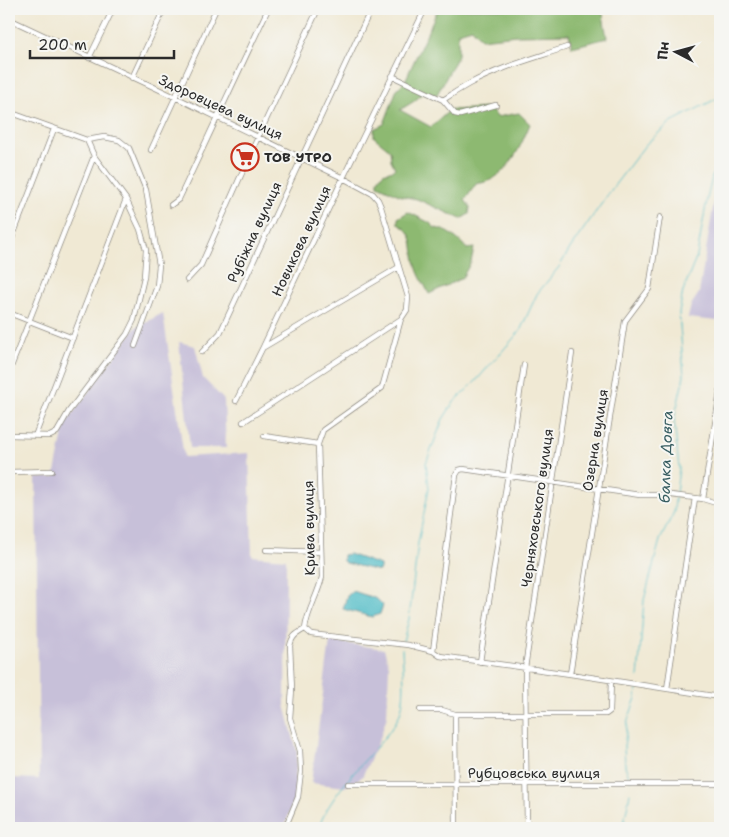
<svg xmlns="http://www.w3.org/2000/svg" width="729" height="837" font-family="'Shantell Sans',sans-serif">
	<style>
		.industrial { fill: #c7c0d9 }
		.forest { fill: #8db971; stroke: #5c724e }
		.water { fill: #4dbbc6; stroke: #3c7378 }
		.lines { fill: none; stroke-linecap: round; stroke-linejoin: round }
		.stream { stroke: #4dbbc6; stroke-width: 1 }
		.street-casing { stroke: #8e8a80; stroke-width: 6 }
		.street { stroke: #fff; stroke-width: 4.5 }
		.labels { text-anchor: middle; stroke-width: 4; stroke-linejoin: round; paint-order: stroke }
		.street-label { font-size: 14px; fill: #2b2b2b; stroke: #f6f6f2 }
		.poi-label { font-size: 14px; font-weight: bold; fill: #2b2b2b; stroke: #f6f6f2; text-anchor: start }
		.water-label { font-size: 15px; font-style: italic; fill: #375d61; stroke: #f6f6f2 }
	</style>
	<rect width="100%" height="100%" fill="#f6f6f2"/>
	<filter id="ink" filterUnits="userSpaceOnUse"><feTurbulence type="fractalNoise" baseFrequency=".02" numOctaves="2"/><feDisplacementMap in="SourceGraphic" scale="10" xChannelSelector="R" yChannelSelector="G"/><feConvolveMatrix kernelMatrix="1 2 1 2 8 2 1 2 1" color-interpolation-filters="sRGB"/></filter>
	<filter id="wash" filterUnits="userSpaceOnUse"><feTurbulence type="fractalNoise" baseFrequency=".0096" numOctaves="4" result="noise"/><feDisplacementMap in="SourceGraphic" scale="20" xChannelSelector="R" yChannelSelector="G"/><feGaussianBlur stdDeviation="1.12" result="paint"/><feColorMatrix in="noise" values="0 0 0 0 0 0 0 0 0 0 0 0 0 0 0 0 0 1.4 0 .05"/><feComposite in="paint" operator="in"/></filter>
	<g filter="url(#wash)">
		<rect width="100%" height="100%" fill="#f0e9d4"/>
		<!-- industrial -->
		<path class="industrial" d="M720,175V311L717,321L688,318L691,305L699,293L716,190Z
			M163,313L184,457L249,453L252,556L286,559L285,705L297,752L294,800L284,828H9V778L39,779L36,478L54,477L65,424L135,328Z
			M179,342L195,346L203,378L224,400L226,448H190Z
			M330,641L384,649L389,666L387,716L380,738L362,777L345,787L311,783Z"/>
		<!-- forest -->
		<path class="forest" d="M438,9H602L607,38L572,47L569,34L517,35L481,39L472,28L458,32V56L436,96L424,91L416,100L400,110L431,127L450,110L489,108L497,117L519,113L530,124C521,145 512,168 491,180C487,182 481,183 476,184L465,200L470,207L469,214L461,219L417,199L401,196L378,185V180L383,173L393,170L395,168L391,160L390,150L374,137V129L384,124L397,89L405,81Z
			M408,212L430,223L435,228C446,229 460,240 467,249L474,248L471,262L462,278L429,294C425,285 418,275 416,265C411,248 417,234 398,224V218Z"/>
		<!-- water -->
		<path class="water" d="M349,554L380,565V568L379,571L346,563L343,561V555Z
			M353,591L377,599L383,605L380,614L372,617L343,609L347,596Z"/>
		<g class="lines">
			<!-- stream -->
			<path class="stream" d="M676,493L679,468L674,420L684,376L679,313L683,291L697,256L707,199L719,148L720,146
				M403,641L409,619L418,543L429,488L426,463L443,419L454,402L474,383L520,331L537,294L559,267L571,247L614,186L646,144L671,122L720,97
				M638,678L644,600L660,540L674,512L675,497
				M631,781L625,766L624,746L628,720L636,698L637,690
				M319,828C325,802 362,764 380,743C387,734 397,723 401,711C406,691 403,670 402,649
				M623,828L630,793"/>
		</g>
	</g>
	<g filter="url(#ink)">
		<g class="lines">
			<!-- street casing -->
			<g class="street-casing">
				<path id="street" d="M9,19L175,97L343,178L373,194L378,200L381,207L408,297L407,310L401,319L382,388L323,430L318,444L322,577C318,595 307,611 305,629C296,634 292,636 290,646L292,689L290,718L300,751L301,771L298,797L285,828
					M89,58L113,9
					M392,76L443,100L455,114L460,115L496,105
					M132,78L164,9
					M443,100C452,94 460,89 469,84C500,67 535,58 567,47
					M9,112L87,140L94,156L126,199L140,229L146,250L144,277L134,320L127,334L69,411L57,432L54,434L50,436L9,435
					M87,140L104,137L119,140L129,148L146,190L159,265L157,286L135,346
					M151,150L216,9
					M171,205L179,199L268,9
					M9,246L54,129
					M187,280L201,265L258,137L318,9
					M9,313L73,338
					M264,347L399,267
					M202,352L220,333L371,9
					M9,372L94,156
					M236,401L263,347L343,178L425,9
					M243,422L401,319
					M35,436L126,199
					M264,436L318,444
					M9,472L52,471
					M703,499L720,392
					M266,550L321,552
					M305,629L311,634L319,635L408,645L433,651L440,656L570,674L720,697
					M433,651L456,475L459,470L463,469L640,495H671L703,499L716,503H720
					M480,662L524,365
					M570,674L625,321L649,289L660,217
					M667,689L695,498
					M717,697L720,671
					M420,710H442L455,714H606L610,711L611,681
					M455,714L456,828
					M9,761V767
					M348,784H720
					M527,828L525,668L572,353"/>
			</g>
			<!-- street -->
			<use href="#street" class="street"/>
		</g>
	</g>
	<!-- icons -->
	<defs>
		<g id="supermarket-ring" transform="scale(1.4375)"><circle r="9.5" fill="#f6f6f2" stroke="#c8321e" stroke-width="1.5"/><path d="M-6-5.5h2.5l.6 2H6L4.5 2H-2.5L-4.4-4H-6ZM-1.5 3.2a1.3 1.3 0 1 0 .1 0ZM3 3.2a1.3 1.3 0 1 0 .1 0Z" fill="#c8321e"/></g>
	</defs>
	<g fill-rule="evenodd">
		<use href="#supermarket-ring" x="245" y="157"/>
	</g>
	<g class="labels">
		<!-- street labels -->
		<g class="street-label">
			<text transform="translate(221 107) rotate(25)" y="5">Здоровцева вулиця</text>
			<text transform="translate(254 232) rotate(-65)" y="5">Рубіжна вулиця</text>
			<text transform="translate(301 241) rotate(-65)" y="5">Новикова вулиця</text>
			<text transform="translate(595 440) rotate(-81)" y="5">Озерна вулиця</text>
			<text transform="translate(537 508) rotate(-82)" y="5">Черняховського вулиця</text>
			<text transform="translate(309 528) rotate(-91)" y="5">Крива вулиця</text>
			<text x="534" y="778">Рубцовська вулиця</text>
		</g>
		<!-- poi labels -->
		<g class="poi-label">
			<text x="264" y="162">ТОВ УТРО</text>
		</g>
		<!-- water labels -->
		<g class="water-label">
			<text transform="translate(666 457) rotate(-88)" y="5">балка Довга</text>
		</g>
	</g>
	<!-- margin -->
	<rect width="729" height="837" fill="none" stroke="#f6f6f2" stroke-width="30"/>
	<!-- north arrow -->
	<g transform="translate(676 52) rotate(276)" stroke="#f6f6f2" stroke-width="4" paint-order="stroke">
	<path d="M0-4L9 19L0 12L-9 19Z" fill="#2b2b2b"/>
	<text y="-8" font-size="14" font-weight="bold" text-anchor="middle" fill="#2b2b2b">Пн</text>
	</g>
	<!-- scale -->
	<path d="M30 50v8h144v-8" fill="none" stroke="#2b2b2b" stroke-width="2.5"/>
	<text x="38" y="50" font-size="15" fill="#2b2b2b" stroke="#f6f6f2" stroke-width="4" paint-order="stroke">200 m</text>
</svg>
